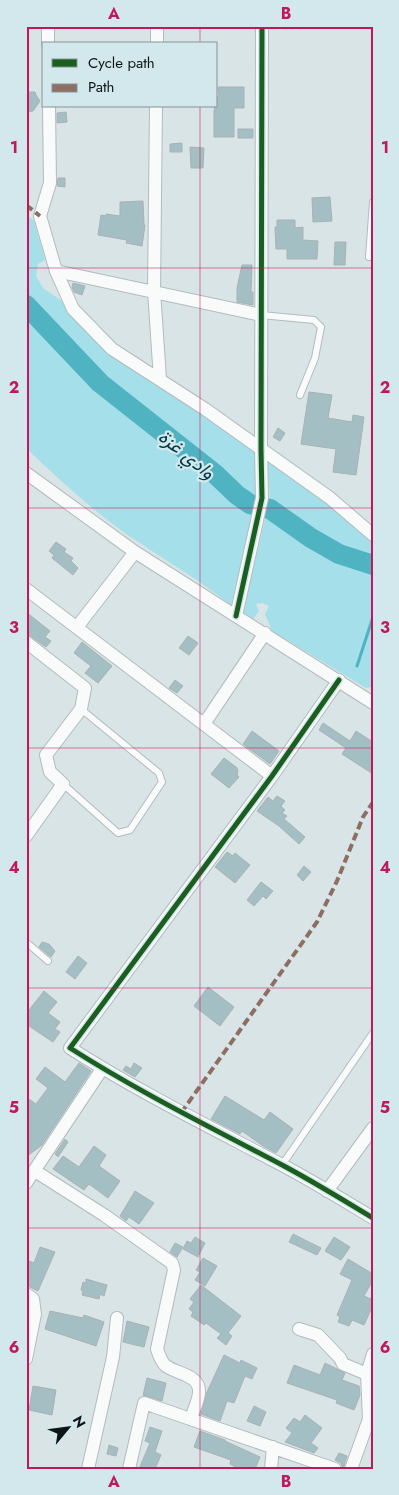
<svg xmlns="http://www.w3.org/2000/svg" width="399" height="1495" font-family="Jost,Vazirmatn,sans-serif">
	<style>
		.green { fill: #a5dfe9 }
		.lines { fill: none; stroke-linecap: round; stroke-linejoin: round }
		.stream { stroke: #50b3c1; stroke-width: 3 }
		.river { stroke: #50b3c1; stroke-width: 20 }
		.building { fill: #a3bfc3; stroke: #a9b2b4 }
		.service-casing { stroke: #b2bbbd; stroke-width: 8 }
		.minor-casing { stroke: #b2bbbd; stroke-width: 14 }
		.service { stroke: #f9fbfb; stroke-width: 6 }
		.minor { stroke: #f9fbfb; stroke-width: 12 }
		.quiet { stroke: #8d6e63; stroke-width: 4; stroke-dasharray: 8 4; stroke-linecap: butt }
		.cycleway-casing { stroke: #d3e8ec; stroke-width: 8 }
		.cycleway { stroke: #1b5e20; stroke-width: 5 }
		.grid { fill: none; stroke: #c2185b; stroke-width: 1; stroke-opacity: 0.55 }
		.labels { text-anchor: middle; stroke-width: 4.5; stroke-linejoin: round; paint-order: stroke }
		.water-label { font-size: 19px; font-style: italic; fill: #023b43; stroke: #d3e8ec }
		.neatline { fill: none; stroke: #c2185b; stroke-width: 2 }
		.grid-label { font-size: 16px; text-anchor: middle; font-weight: bold; fill: #c2185b }
	</style>
	<rect width="100%" height="100%" fill="#d9e4e6"/>
	<!-- green -->
	<path class="green" d="M26,214L34,221L45,260L38,264L36,276L43,288L65,303L159,384L256,451L257,498L231,605C203,583 173,565 143,545C100,518 63,483 26,448Z
		M267,460L326,502L373,540V684L371,687L366,688L272,631L265,614L269,606L262,603L256,604L259,611L253,619L243,612L270,498Z"/>
	<g class="lines">
		<!-- stream -->
		<path class="stream" d="M357,666L373,617"/>
		<!-- river -->
		<path class="river" d="M26,305L100,383L214,473L237,495L250,504L270,509L311,538L339,554L373,565"/>
	</g>
	<!-- building -->
	<path class="building" d="M218,87H244V108H234V137H214V111L215,106H216V97H219Z
		M26,92H35L36,95L40,101L33,111L26,112Z
		M66,112L67,122L57,123V113Z
		M238,129H253V138H238Z
		M182,143V152H170V144Z
		M190,147L204,148L203,168H191Z
		M58,178H65V187L57,186Z
		M330,197L332,221L313,222L312,198Z
		M143,201L144,225H145L142,246L126,243L127,240L98,235L101,215L106,216V214L120,216V202Z
		M277,220H295V228L303,227V240L318,241L317,259H287V249H276L275,227H277Z
		M335,242H346L345,265H334Z
		M242,265H252L251,292H253V305L237,302V288Z
		M73,283L85,286L82,295L74,292L72,287Z
		M309,392L332,395L328,418L352,422L353,415L364,417L356,475L333,472L336,449L301,444Z
		M278,428L285,433L280,441L273,437Z
		M56,542L66,549L64,552L73,558L71,561L78,568L73,575L52,558L54,555L49,551Z
		M26,612L50,631L45,637L51,641L46,647L26,633Z
		M188,636L198,643L189,655L179,648Z
		M82,642L112,666L98,683L85,673L91,666L74,653Z
		M175,680L183,686L177,693L169,688Z
		M323,723L350,741L356,731L373,742V774L342,754L346,748L319,730Z
		M252,731L279,751L270,764L243,744Z
		M224,758L236,767L238,770L237,775L239,777L229,788L211,774Z
		M277,796L285,801L281,806L285,810L282,813L287,816L284,819L305,837L299,844L279,826L257,811L268,797L273,801Z
		M227,852L233,856L235,853L250,865L235,883L215,867Z
		M304,866L311,872L303,881L297,875Z
		M261,882L273,891L266,899L263,896L254,906L247,900Z
		M42,942L49,944L55,951L51,957L39,947Z
		M78,956L87,963L75,979L66,972Z
		M208,987L234,1007L220,1026L194,1006Z
		M44,991L57,1002L48,1013L60,1022L55,1029L60,1032L53,1042L26,1024V1014Z
		M79,1063L91,1071L42,1145L26,1157V1097L36,1104L48,1088L36,1079L45,1067L65,1082Z
		M134,1063L142,1068L135,1077L123,1070L126,1066L131,1069Z
		M225,1096L264,1120L270,1112L293,1129L276,1153L263,1146L242,1131L240,1134L211,1119Z
		M65,1139L68,1142L58,1157L55,1154Z
		M94,1146L106,1155L99,1166L120,1181L108,1198L89,1184L84,1190L53,1169L63,1156L79,1167Z
		M135,1191L154,1203L139,1224L129,1217L126,1221L120,1216Z
		M293,1234L321,1248L317,1255L289,1242Z
		M195,1237L205,1243L198,1257L183,1249L187,1241L191,1243Z
		M334,1237L350,1247L341,1260L325,1251Z
		M175,1243L183,1247L177,1257L170,1252Z
		M40,1247L55,1252L38,1291L26,1285V1267L29,1261L34,1263Z
		M203,1258L217,1266L205,1286L195,1280L200,1272L196,1270Z
		M348,1259L373,1274V1280L364,1296L373,1300V1305L364,1325L352,1320L349,1326L338,1322L340,1317L337,1315L352,1280L340,1274Z
		M86,1279L107,1285L104,1296L100,1294L99,1299L82,1295L83,1291L81,1290L83,1282L86,1283Z
		M201,1285L241,1316L228,1333L232,1336L226,1345L217,1338L221,1334L206,1323L204,1325L191,1316L193,1312L189,1309L194,1302L190,1299Z
		M50,1311L83,1318L84,1315L104,1322L96,1346L45,1329Z
		M127,1321L149,1327L144,1347L123,1342Z
		M224,1355L240,1363L241,1360L257,1368L252,1379L245,1376L234,1403L227,1401L220,1421L201,1414L207,1392Z
		M325,1363L345,1373L342,1380L359,1386L360,1395L354,1410L336,1403L337,1400L287,1383L294,1365L320,1375Z
		M147,1378L166,1383L162,1401L143,1395Z
		M33,1386L56,1390L52,1415L29,1410Z
		M254,1406L266,1412L260,1426L247,1421Z
		M305,1415L322,1428L311,1443L318,1448L314,1453L285,1442L292,1433L286,1428L294,1418L300,1422Z
		M150,1427L162,1431L155,1452L161,1455L155,1469H139L150,1443L145,1441Z
		M200,1431L225,1440V1441L260,1457L255,1469H240L230,1464L231,1460L194,1447Z
		M109,1445L118,1448L116,1456L107,1454Z
		M339,1453L347,1456L343,1469L341,1463L335,1460Z"/>
	<g class="lines">
		<!-- service casing -->
		<g class="service-casing">
			<path id="service" d="M369,257L373,202
				M261,315L314,320L321,327L315,358L300,395
				M63,784L118,833L130,830L162,782L159,773L81,709
				M26,942L48,961
				M282,1165L373,1033"/>
		</g>
		<!-- minor casing -->
		<g class="minor-casing">
			<path id="minor" d="M48,26V44
				M157,44V26
				M49,106L50,183L40,216L56,271L73,309L112,349L205,409L330,498L373,535
				M156,106L154,291L160,379
				M56,271L261,315
				M26,473L135,552L373,703
				M26,589L272,776
				M236,616L262,498L261,449L262,26
				M77,627L135,552
				M26,642L85,688L81,709L46,755L50,772L63,784L26,836
				M339,680L272,776L70,1048C139,1092 212,1128 284,1166C314,1182 343,1200 373,1218
				M204,724L265,633
				M35,1171L104,1215L172,1263L174,1270L157,1349C159,1355 161,1362 166,1366C177,1374 200,1375 199,1392C199,1400 193,1411 191,1419
				M26,1183L102,1069
				M327,1191L373,1128
				M26,1294L33,1299L35,1314L26,1359
				M299,1329L318,1335L340,1358L343,1364L367,1374
				M88,1469L113,1357L117,1318
				M129,1469L144,1403L335,1469
				M271,1469L273,1447
				M351,1469L369,1419L367,1374L373,1354"/>
		</g>
		<!-- service -->
		<use href="#service" class="service"/>
		<!-- minor -->
		<use href="#minor" class="minor"/>
		<!-- quiet -->
		<path class="quiet" d="M26,205L40,216
			M181,1113L317,922L337,881L363,817L373,802"/>
		<!-- cycleway casing -->
		<g class="cycleway-casing">
			<path id="cycleway" d="M236,616L262,498L261,449L262,26
				M339,680L272,776L70,1048C139,1092 212,1128 284,1166C314,1182 343,1200 373,1218"/>
		</g>
		<!-- cycleway -->
		<use href="#cycleway" class="cycleway"/>
	</g>
	<!-- grid -->
	<path class="grid" d="M200,26V44M200,106V1469M26,268H373M26,508H373M26,748H373M26,988H373M26,1228H373"/>
	<g class="labels">
		<!-- water labels -->
		<g class="water-label">
			<text transform="translate(187 454) rotate(39)" y="7">وادي غزة</text>
		</g>
	</g>
	<!-- border -->
	<rect width="399" height="1495" fill="none" stroke="#d3e8ec" stroke-width="55"/>
	<!-- legend -->
	<rect x="42" y="42" width="175" height="65" fill="#d3e8ec" stroke="#849396"/>
	<rect x="52" y="59" width="25" height="8" fill="#1b5e20" stroke="#849396"/>
	<text x="88" y="68" font-size="15" fill="#0d1415">Cycle path</text>
	<rect x="52" y="84" width="25" height="8" fill="#8d6e63" stroke="#849396"/>
	<text x="88" y="92" font-size="15" fill="#0d1415">Path</text>
	<!-- north arrow -->
	<g transform="translate(68 1428) rotate(61)" stroke="#d3e8ec" stroke-width="4" paint-order="stroke">
	<path d="M0-4L9 19L0 12L-9 19Z" fill="#0d1415"/>
	<text y="-8" font-size="14" font-weight="bold" text-anchor="middle" fill="#0d1415">N</text>
	</g>
	<rect x="28" y="28" width="344" height="1440" class="neatline"/>
	<g class="grid-label">
		<text x="114" y="19">A</text>
		<text x="286" y="19">B</text>
		<text x="14" y="153">1</text>
		<text x="385" y="153">1</text>
		<text x="14" y="393">2</text>
		<text x="385" y="393">2</text>
		<text x="14" y="633">3</text>
		<text x="385" y="633">3</text>
		<text x="14" y="873">4</text>
		<text x="385" y="873">4</text>
		<text x="14" y="1113">5</text>
		<text x="385" y="1113">5</text>
		<text x="14" y="1353">6</text>
		<text x="385" y="1353">6</text>
		<text x="114" y="1487">A</text>
		<text x="286" y="1487">B</text>
	</g>
</svg>
